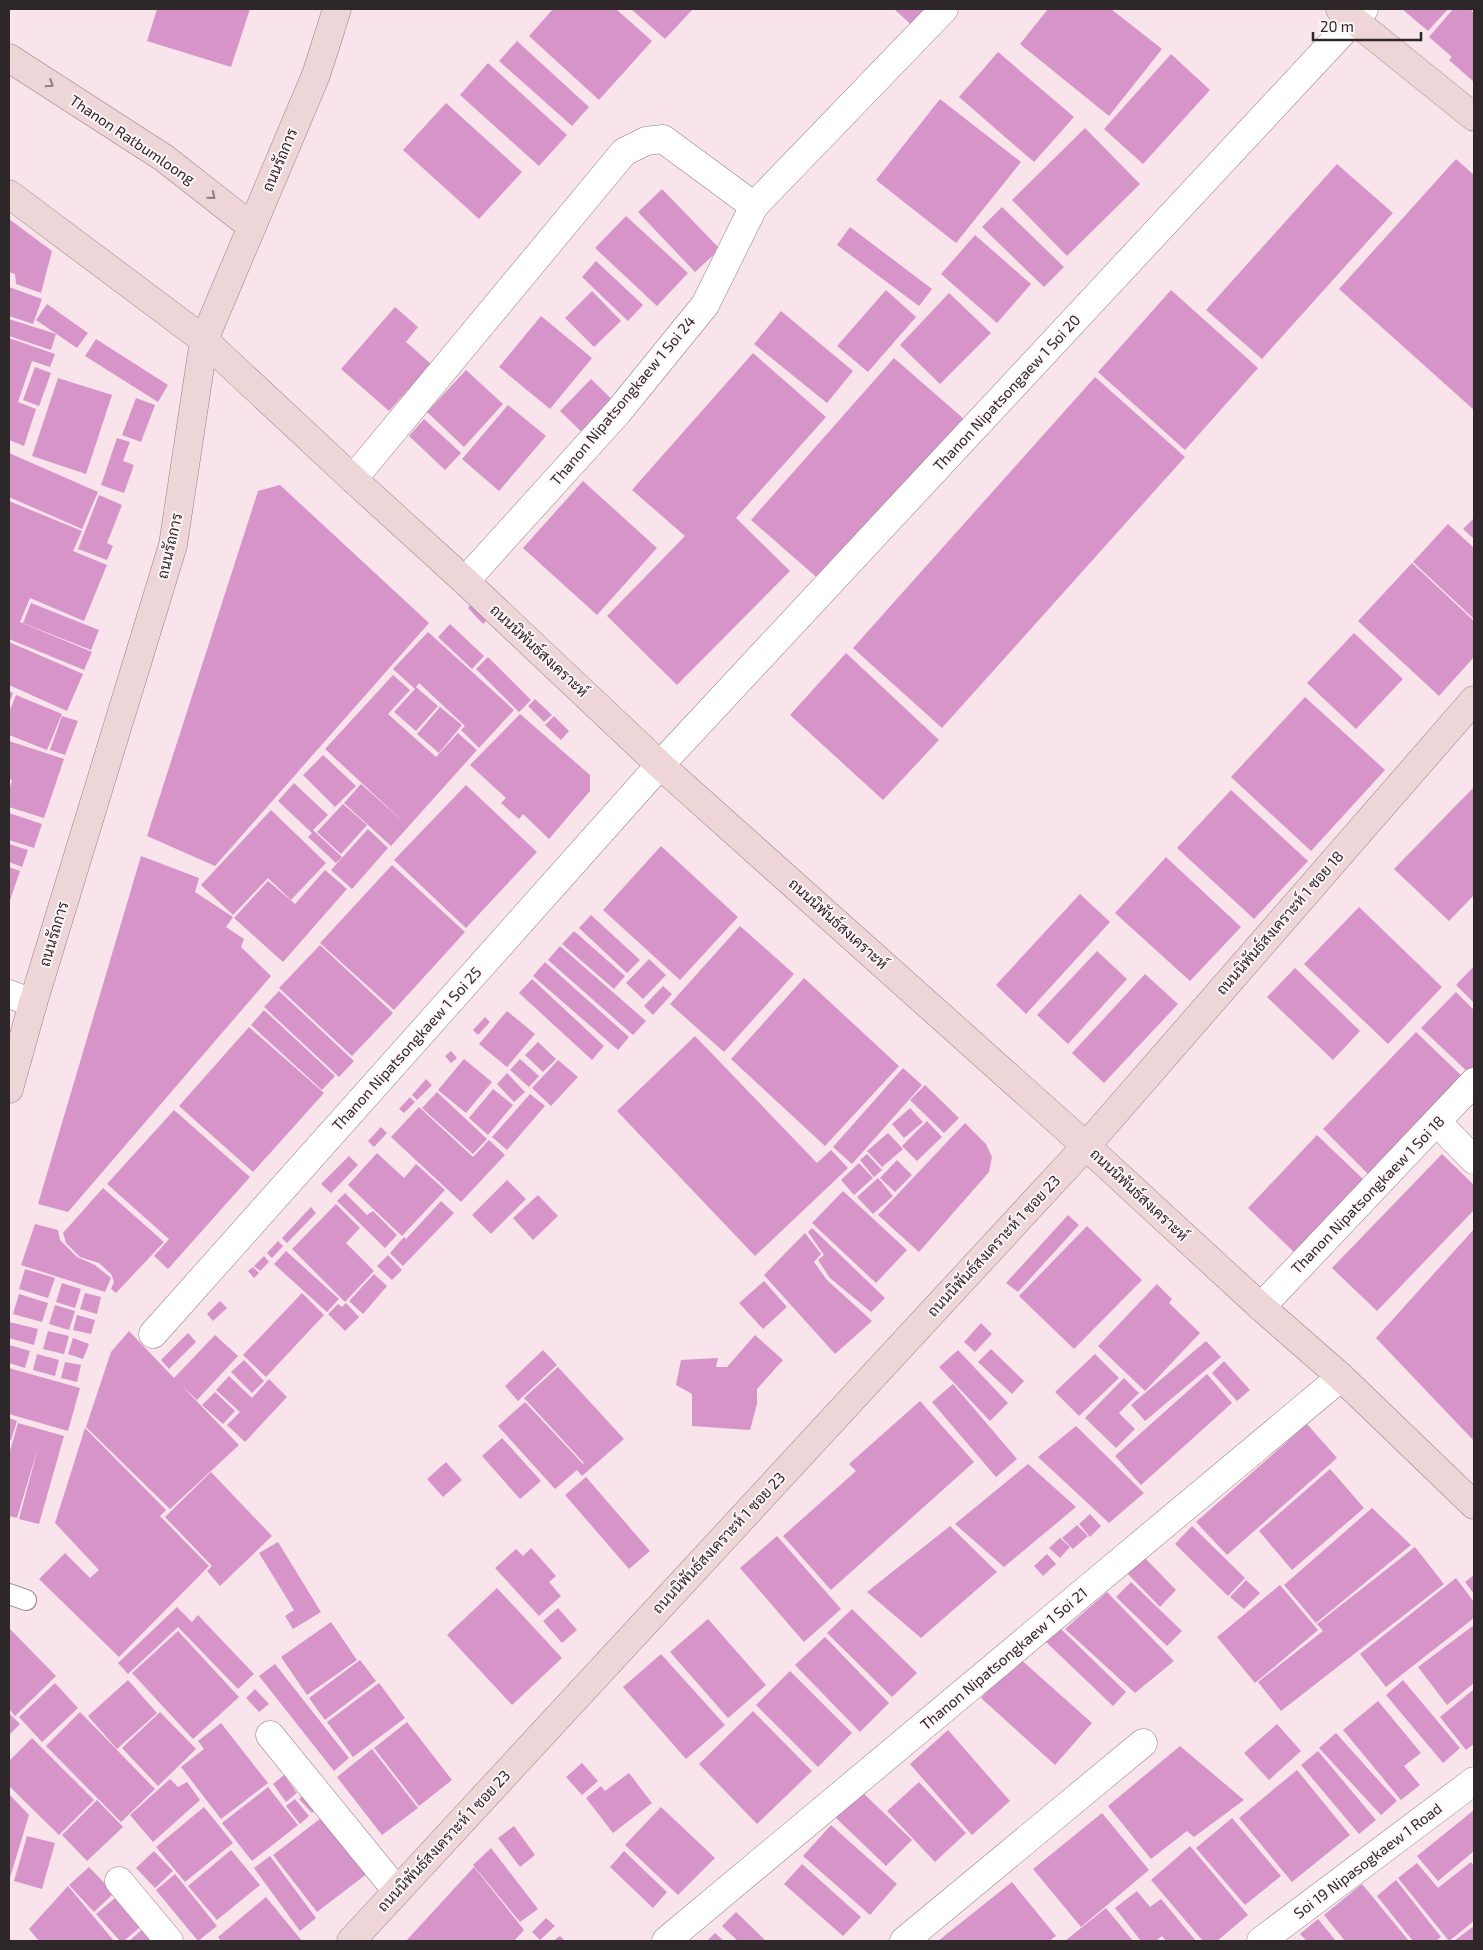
<svg xmlns="http://www.w3.org/2000/svg" width="1483" height="1950" font-family="'Exo 2',Sarabun,sans-serif">
	<style>
		.building { fill: #d794c9 }
		.lines { fill: none; stroke-linecap: round; stroke-linejoin: round }
		.lane-casing { stroke: #948188; stroke-width: 22 }
		.street-casing { stroke: #948188; stroke-width: 29 }
		.secondary-casing { stroke: #948188; stroke-width: 29 }
		.lane { stroke: #fff; stroke-width: 20 }
		.street { stroke: #fff; stroke-width: 28 }
		.secondary { stroke: #eed5d8; stroke-width: 28 }
		.oneway { stroke: #8e7e81 }
		.labels { text-anchor: middle; stroke-width: 4; stroke-linejoin: round; paint-order: stroke }
		.street-label { font-size: 15px; fill: #2e272a; stroke: #fef5f9 }
	</style>
	<rect width="100%" height="100%" fill="#f9e4ec"/>
	<!-- building -->
	<path class="building" d="M157,9H250L231,67L147,41Z
		M553,9H616L652,41L599,100L529,36Z
		M631,9H693L665,39Z
		M894,9H936L917,30Z
		M1048,9H1111L1162,49L1109,116L1020,44Z
		M1402,9H1448L1428,31Z
		M1453,9H1470L1474,13V82L1449,60L1452,57L1429,37Z
		M517,41L589,107L572,126L499,61Z
		M998,52L1074,117L1034,162L959,97Z
		M1171,54L1210,90L1143,164L1104,129Z
		M488,63L567,135L539,166L460,95Z
		M940,99L1021,162L956,243L876,180Z
		M446,103L522,172L479,219L403,150Z
		M1085,128L1140,184L1067,256L1012,200Z
		M1456,159L1474,175V410L1339,289Z
		M1337,164L1393,213L1262,359L1206,310Z
		M662,189L720,249L695,272L638,212Z
		M1002,207L1064,267L1044,287L982,227Z
		M626,216L688,273L657,306L595,248Z
		M9,219L52,251L41,293L16,284L15,274L9,272Z
		M850,227L932,289L919,306L837,245Z
		M975,235L1031,284L997,323L941,274Z
		M596,261L643,305L628,321L582,277Z
		M9,287L42,299L33,324L9,316Z
		M886,290L916,317L868,372L837,346Z
		M1171,290L1258,368L1185,450L1098,372Z
		M592,291L621,321L594,347L565,318Z
		M949,293L991,333L940,384L900,345Z
		M47,304L88,333L77,348L36,320Z
		M395,307L418,327L406,342L431,364L389,411L341,369Z
		M781,311L853,371L827,403L754,344Z
		M541,316L592,358L550,409L499,367Z
		M9,319L56,334L51,350L9,336Z
		M9,338L55,354L50,367L32,361L18,402L36,409L24,446L9,440Z
		M96,339L168,385L158,402L85,356Z
		M753,353L826,417L736,518L790,571L677,685L607,616L685,536L632,490Z
		M894,358L965,420L822,582L751,520Z
		M35,367L51,373L39,406L23,400Z
		M466,370L503,404L464,447L427,412Z
		M1095,377L1185,457L942,728L853,648Z
		M58,378L112,395L86,474L32,456Z
		M591,379L627,414L596,446L560,411Z
		M136,398L155,405L141,442L122,435Z
		M508,405L546,436L499,491L462,459Z
		M424,419L461,453L445,470L409,436Z
		M117,438L130,442L123,461L134,465L124,493L101,485Z
		M9,453L98,492L82,529L9,497Z
		M583,481L657,548L597,615L523,548Z
		M280,485L429,623L215,866L147,836L258,491Z
		M99,495L122,505L107,543L113,546L107,560L78,549Z
		M9,501L82,531L73,551L107,565L84,621L30,598L20,622L92,652L84,670L9,639Z
		M1474,518V539L1463,529Z
		M1448,524L1474,548V619L1413,562Z
		M1412,563L1474,621V657L1439,696L1358,621Z
		M474,601L490,617L483,624L468,608Z
		M31,603L99,630L91,650L23,623Z
		M450,624L484,656L472,669L438,637Z
		M428,632L514,710L479,748L461,730L465,726L419,683L416,687L438,706L416,731L394,712L415,689L393,669Z
		M1354,633L1403,679L1356,729L1307,683Z
		M9,642L83,674L67,711L9,685Z
		M846,653L939,740L883,800L790,715Z
		M488,657L531,700L519,712L476,669Z
		M393,675L410,690L388,714L436,757L458,733L477,750L391,846L344,803L361,784L406,824L325,749Z
		M9,691L13,693L9,704Z
		M16,695L62,714L47,750L9,735V712Z
		M1305,697L1385,770L1311,851L1231,777Z
		M535,699L552,715L544,722L528,706Z
		M440,707L462,725L439,753L417,734Z
		M520,714L590,775V791L549,839L523,814L519,819L501,803L506,798L470,765Z
		M62,716L78,721L65,755L50,750Z
		M554,716L569,731L561,740L545,725Z
		M9,741L64,759L44,818L9,807V791L12,780L9,779Z
		M323,755L356,786L335,807L303,775Z
		M294,783L328,815L313,830L342,857L336,863L308,837L312,833L278,801Z
		M466,785L537,852L466,928L394,860Z
		M1474,787V895L1449,921L1394,869Z
		M1231,790L1308,861L1254,919L1177,848Z
		M343,804L367,825L341,854L317,832Z
		M271,810L326,863L291,900L268,878L233,915L201,885Z
		M9,813L42,824L34,848L9,840Z
		M368,829L388,848L352,889L331,870Z
		M9,844L28,850L22,867L9,862Z
		M661,846L738,917L680,980L603,910Z
		M141,856L199,878L195,892L233,917L226,927L244,939L241,947L271,976L68,1212L38,1204Z
		M1166,857L1241,927L1190,981L1115,913Z
		M392,865L465,932L394,1010L320,943Z
		M9,867L20,871L9,903Z
		M325,870L347,889L283,962L234,918L268,881L295,904Z
		M1080,894L1110,922L1026,1014L996,985Z
		M1359,907L1442,987L1388,1044L1304,964Z
		M591,915L640,960L627,973L579,928Z
		M740,926L794,974L724,1052L670,1004Z
		M574,931L625,976L614,989L562,944Z
		M320,945L393,1013L352,1056L279,988Z
		M560,946L646,1021L633,1035L548,960Z
		M1097,951L1127,979L1068,1044L1037,1015Z
		M649,959L666,975L643,999L626,983Z
		M545,962L629,1037L618,1050L533,976Z
		M1474,966V1003L1456,985Z
		M1295,968L1360,1031L1333,1060L1267,997Z
		M1145,974L1178,1004L1104,1083L1072,1053Z
		M804,978L899,1066L825,1146L731,1059Z
		M532,979L604,1046L592,1060L519,993Z
		M663,986L672,994L653,1015L644,1006Z
		M279,991L354,1061L339,1077L264,1007Z
		M1456,992L1474,1010V1074L1472,1076L1421,1028Z
		M264,1010L335,1076L322,1090L251,1025Z
		M507,1011L535,1034L507,1067L479,1044Z
		M485,1017L490,1022L478,1035L473,1030Z
		M249,1027L324,1093L253,1172L179,1106Z
		M1416,1032L1467,1081L1373,1179L1323,1129Z
		M695,1036L817,1163L831,1150L848,1168L755,1256L617,1111Z
		M538,1042L556,1059L543,1072L525,1055Z
		M451,1051L457,1058L451,1063L445,1056Z
		M464,1059L492,1082L466,1113L438,1090Z
		M520,1059L539,1076L529,1087L510,1070Z
		M558,1060L578,1077L551,1106L532,1088Z
		M903,1068L922,1085L852,1164L833,1147Z
		M507,1073L525,1092L514,1102L497,1084Z
		M426,1079L432,1085L417,1100L412,1095Z
		M925,1085L959,1118L944,1133L910,1100Z
		M493,1089L513,1105L488,1135L469,1118Z
		M437,1092L487,1139L473,1154L422,1108Z
		M530,1094L545,1106L507,1150L492,1137Z
		M410,1097L415,1102L404,1113L399,1109Z
		M419,1107L473,1157L489,1140L505,1155L461,1202L391,1137Z
		M910,1108L923,1122L904,1138L892,1124Z
		M174,1110L250,1177L168,1269L154,1256L169,1239L107,1184Z
		M927,1121L942,1137L917,1161L902,1146Z
		M965,1123L986,1144L992,1157L989,1172L919,1252L878,1215Z
		M381,1127L387,1133L374,1147L368,1141Z
		M888,1133L903,1149L882,1167L867,1151Z
		M1317,1135L1365,1181L1296,1254L1248,1208Z
		M377,1153L404,1178L416,1164L445,1190L402,1236L348,1185Z
		M867,1154L882,1170L874,1177L860,1160Z
		M1442,1154L1474,1185V1210L1377,1311L1332,1268Z
		M349,1156L358,1165L331,1193L321,1184Z
		M897,1160L912,1175L895,1192L880,1178Z
		M859,1163L873,1178L854,1195L841,1180Z
		M878,1178L893,1196L873,1214L857,1197Z
		M507,1180L526,1199L491,1234L472,1215Z
		M103,1188L164,1242L116,1293L111,1289L114,1282L111,1274L99,1263L80,1257L66,1243L63,1233Z
		M843,1191L907,1250L876,1283L812,1223Z
		M345,1193L367,1215L373,1211L397,1235L385,1248L337,1201Z
		M538,1195L558,1216L533,1240L513,1218Z
		M441,1201L454,1213L403,1266L390,1253L404,1237L406,1239Z
		M336,1204L360,1228L346,1243L374,1271L345,1302L292,1249Z
		M311,1207L316,1213L287,1243L282,1238Z
		M1068,1215L1079,1225L1018,1292L1006,1283Z
		M35,1224L58,1230L60,1240L77,1257L95,1265L111,1278L105,1292L21,1265Z
		M1087,1226L1142,1280L1074,1349L1019,1296Z
		M812,1228L885,1298L871,1312L830,1278L818,1260L824,1255L808,1232Z
		M1474,1229V1441L1376,1338Z
		M805,1233L821,1254L814,1262L827,1280L872,1321L835,1354L764,1275Z
		M278,1241L283,1246L272,1258L267,1253Z
		M286,1251L339,1299L327,1312L274,1264Z
		M388,1255L402,1270L392,1280L377,1266Z
		M264,1256L269,1262L260,1271L254,1266Z
		M253,1267L259,1273L254,1278L248,1271Z
		M25,1269L55,1278L48,1298L19,1289Z
		M374,1274L387,1286L363,1314L349,1301Z
		M764,1281L787,1307L763,1329L739,1303Z
		M62,1283L81,1289L75,1308L56,1302Z
		M1157,1284L1172,1299L1169,1303L1200,1333L1145,1391L1098,1346Z
		M85,1293L101,1297L97,1314L80,1309Z
		M302,1293L324,1315L266,1377L243,1355Z
		M19,1294L48,1303L42,1322L13,1314Z
		M220,1301L227,1308L213,1321L207,1314Z
		M346,1303L359,1317L345,1331L328,1314L338,1304L342,1307Z
		M55,1305L75,1311L69,1330L49,1324Z
		M77,1315L95,1320L91,1334L73,1330Z
		M9,1322L38,1329L34,1345L9,1338Z
		M981,1323L992,1334L975,1352L964,1342Z
		M48,1331L69,1336L64,1354L43,1349Z
		M129,1331L174,1378L215,1335L238,1356L197,1400L181,1385L239,1445L170,1509L86,1427L111,1352Z
		M188,1333L196,1342L169,1369L161,1360Z
		M755,1335L783,1360L757,1389V1404L750,1430L692,1426V1394L676,1385L681,1360L718,1358L716,1367H727Z
		M73,1338L89,1344L83,1359L68,1354Z
		M1206,1341L1221,1357L1145,1421L1131,1405Z
		M9,1345L30,1351L25,1368L9,1363Z
		M991,1349L1024,1381L1012,1394L978,1362Z
		M543,1350L557,1365L518,1401L505,1386Z
		M958,1350L1008,1403L990,1421L939,1367Z
		M37,1354L59,1360L55,1376L33,1370Z
		M1095,1354L1119,1378L1079,1416L1055,1392Z
		M244,1360L264,1381L252,1393L231,1372Z
		M1224,1361L1250,1390L1237,1401L1212,1373Z
		M65,1362L81,1365L77,1382L61,1378Z
		M558,1367L624,1439L582,1476L577,1470L555,1489L498,1426L525,1402L583,1464L584,1463L524,1398Z
		M9,1368L80,1388L68,1431L9,1414Z
		M1207,1374L1232,1403L1141,1485L1115,1456Z
		M229,1376L252,1398L269,1379L287,1397L245,1442L227,1425L240,1412L216,1390Z
		M1124,1378L1139,1393L1119,1413L1135,1429L1116,1448L1085,1418Z
		M953,1384L1017,1459L996,1477L932,1402Z
		M215,1392L235,1411L223,1424L202,1405Z
		M920,1401L974,1462L831,1590L783,1536L856,1471L849,1464Z
		M9,1418L17,1421L11,1440H9Z
		M18,1423L64,1436L39,1524L19,1519L39,1444L17,1518L9,1516V1454Z
		M1307,1424L1337,1458L1227,1555L1196,1522Z
		M1076,1426L1144,1493L1109,1523L1038,1457Z
		M85,1428L166,1510L160,1516L209,1566L119,1657L39,1579L65,1553L90,1578L99,1570L55,1523Z
		M502,1438L541,1481L520,1499L482,1456Z
		M446,1462L462,1480L443,1497L427,1479Z
		M1028,1464L1076,1507L1004,1567L955,1524Z
		M1330,1469L1364,1508L1292,1570L1259,1531Z
		M211,1472L272,1536L220,1586L207,1571L212,1566L165,1517Z
		M586,1477L650,1551L629,1569L565,1495Z
		M1372,1508L1411,1545L1316,1623L1284,1585Z
		M1090,1514L1101,1526L1090,1537L1079,1524Z
		M1077,1525L1088,1536L1073,1549L1062,1538Z
		M950,1526L997,1572L921,1638L867,1592Z
		M1192,1526L1245,1578L1228,1596L1175,1544Z
		M777,1536L841,1609L804,1642L740,1568Z
		M1060,1538L1070,1547L1060,1558L1049,1548Z
		M278,1542L321,1612L293,1629L285,1616L294,1610L259,1553Z
		M1415,1547L1444,1584L1281,1711L1258,1682L1323,1631L1317,1624Z
		M531,1548L556,1576L549,1582L561,1596L539,1616L495,1568L516,1549L523,1556Z
		M1047,1554L1056,1564L1043,1576L1034,1566Z
		M1144,1557L1176,1590L1160,1607L1127,1573Z
		M1474,1575V1594L1465,1582Z
		M1456,1578L1474,1602V1618L1386,1687L1360,1654Z
		M1246,1580L1260,1593L1244,1609L1230,1597Z
		M1131,1582L1182,1631L1167,1646L1116,1597Z
		M1280,1585L1318,1630L1255,1683L1217,1637Z
		M497,1588L562,1658L512,1705L447,1635Z
		M1107,1592L1174,1661L1135,1693L1065,1629Z
		M177,1607L192,1622L198,1615L254,1674L238,1689L178,1627L128,1674L118,1663Z
		M558,1608L577,1630L562,1643L543,1621Z
		M852,1609L917,1673L892,1697L827,1633Z
		M708,1619L766,1685L728,1718L670,1652Z
		M331,1622L357,1660L307,1695L281,1657Z
		M1474,1625V1683L1447,1705L1418,1667Z
		M1059,1627L1126,1692L1113,1706L1046,1642Z
		M9,1628L56,1676L15,1716L9,1709Z
		M178,1631L239,1697L193,1739L132,1673Z
		M825,1637L889,1703L860,1732L795,1665Z
		M661,1654L725,1725L686,1759L623,1687Z
		M1018,1657L1092,1723L1055,1765L981,1698Z
		M360,1660L376,1681L325,1720L309,1698Z
		M275,1664L349,1758L334,1771L259,1676Z
		M790,1671L852,1733L818,1767L756,1705Z
		M128,1680L157,1713L117,1749L88,1716Z
		M1403,1680L1460,1748L1443,1763L1386,1695Z
		M55,1683L78,1708L42,1742L19,1717Z
		M379,1683L405,1718L353,1757L327,1722Z
		M255,1689L269,1704L259,1712L246,1698Z
		M1474,1689V1744L1466,1750L1440,1717Z
		M1378,1701L1421,1753L1404,1766L1420,1785L1401,1800L1343,1730Z
		M753,1711L812,1771L757,1824L699,1764Z
		M80,1712L155,1789L121,1822L46,1746Z
		M160,1712L196,1749L158,1786L122,1748Z
		M9,1713L20,1724L9,1735Z
		M407,1722L452,1780L419,1806L374,1748Z
		M221,1723L268,1783L221,1819L181,1767L204,1749L198,1741Z
		M1277,1724L1301,1751L1269,1780L1244,1753Z
		M948,1730L1010,1801L972,1835L910,1764Z
		M1336,1733L1397,1801L1381,1815L1319,1748Z
		M32,1738L94,1800L59,1835L9,1786V1761Z
		M1180,1746L1244,1800L1194,1837L1187,1831L1151,1859L1108,1806Z
		M372,1749L418,1808L382,1835L337,1777Z
		M1318,1751L1376,1820L1359,1834L1301,1765Z
		M582,1763L598,1781L582,1795L566,1777Z
		M1297,1770L1350,1835L1292,1882L1239,1818Z
		M629,1773L652,1803L613,1833L586,1798L601,1786L605,1791Z
		M284,1775L297,1793L286,1802L273,1784Z
		M170,1779L178,1787L187,1782L200,1800L153,1842L130,1815Z
		M919,1782L966,1833L935,1862L887,1811Z
		M268,1787L298,1825L252,1861L222,1823Z
		M861,1791L912,1840L886,1866L835,1817Z
		M307,1792L319,1806L312,1813L299,1799Z
		M9,1794L29,1815L9,1881Z
		M295,1799L309,1816L300,1824L286,1806Z
		M97,1800L123,1827L87,1861L62,1835Z
		M204,1807L233,1843L185,1882L156,1847Z
		M661,1807L715,1858L678,1895L625,1845Z
		M1474,1810V1851L1438,1881L1417,1856Z
		M1102,1813L1149,1870L1081,1927L1033,1869Z
		M325,1815L368,1873L317,1912L273,1855Z
		M1232,1818L1281,1876L1245,1905L1196,1848Z
		M831,1825L897,1884L870,1915L803,1856Z
		M514,1826L535,1855L520,1867L498,1838Z
		M27,1836L55,1843L42,1889L14,1881Z
		M1190,1846L1248,1915L1217,1941H1203L1151,1880Z
		M491,1848L538,1909L520,1922L473,1865Z
		M231,1850L260,1885L217,1920L188,1886Z
		M154,1851L173,1871L155,1888L136,1868Z
		M624,1851L667,1892L653,1908L610,1867Z
		M270,1856L316,1918L300,1931L254,1868Z
		M1471,1862L1474,1866V1921L1449,1941L1398,1878L1417,1863L1438,1888Z
		M802,1864L861,1917L843,1936L784,1884Z
		M89,1867L114,1893L94,1912L69,1885Z
		M474,1867L524,1930L514,1941H406Z
		M175,1874L217,1926L198,1941L156,1890Z
		M1396,1880L1441,1937L1436,1941H1413L1377,1896Z
		M1012,1882L1056,1936L1049,1941H938Z
		M1362,1884L1409,1941H1345L1324,1915Z
		M68,1886L114,1941H39L29,1929Z
		M1137,1891L1150,1907L1161,1899L1196,1941H1166L1162,1936L1156,1941H1141L1115,1908Z
		M121,1893L146,1922L124,1941H120L96,1914Z
		M266,1897L302,1941H221L218,1937Z
		M1106,1908L1133,1941H1065Z
		M736,1912L766,1941H738L722,1926Z
		M546,1918L555,1926L540,1940L532,1932Z
		M1318,1919L1336,1941H1307L1300,1934Z
		M1474,1926V1941H1454Z
		M145,1927L157,1941H129Z
		M715,1933L724,1941H707Z
		M560,1936L565,1941H553Z"/>
	<g class="lines">
		<!-- lane casing -->
		<g class="lane-casing">
			<path id="lane" d="M9,1594L26,1600"/>
		</g>
		<!-- street casing -->
		<g class="street-casing">
			<path id="street" d="M353,479L624,152L646,141L663,139L754,206
				M465,581L618,412L705,305L754,206L944,9
				M9,994L33,1003
				M1437,1122L1474,1160
				M1261,1307L1474,1082
				M153,1334L660,765L1364,9
				M270,1735L397,1891
				M119,1881L169,1941
				M666,1941L1341,1377
				M904,1941L1143,1743
				M1261,1941L1474,1781"/>
		</g>
		<!-- secondary casing -->
		<g class="secondary-casing">
			<path id="secondary" d="M1340,9L1474,117
				M9,58L164,158L252,227
				M9,194L204,340L353,479L465,581L660,765L1086,1146L1261,1307L1341,1377L1474,1505
				M9,1089L33,1003L173,545L204,340L316,75L337,9
				M351,1941L1086,1146L1474,700"/>
		</g>
		<!-- lane -->
		<use href="#lane" class="lane"/>
		<!-- street -->
		<use href="#street" class="street"/>
		<!-- secondary -->
		<use href="#secondary" class="secondary"/>
	</g>
	<!-- one-way arrows -->
	<defs><path id="oneway-chevron" d="M-2-3.5L2.5 0L-2 3.5" fill="none" stroke-width="1.6" stroke-linecap="round" stroke-linejoin="round" transform="scale(1.25)"/></defs>
	<g class="oneway">
		<use href="#oneway-chevron" transform="translate(50 84) rotate(33)"/>
		<use href="#oneway-chevron" transform="translate(212 196) rotate(39)"/>
	</g>
	<g class="labels">
		<!-- street labels -->
		<g class="street-label">
			<text transform="translate(132 140) rotate(34)" y="5">Thanon Ratbumloong</text>
			<text transform="translate(280 160) rotate(-67)" y="5">ถนนรัถการ</text>
			<text transform="translate(1007 393) rotate(-47)" y="5">Thanon Nipatsongaew 1 Soi 20</text>
			<text transform="translate(623 401) rotate(-50)" y="5">Thanon Nipatsongkaew 1 Soi 24</text>
			<text transform="translate(170 546) rotate(-77)" y="5">ถนนรัถการ</text>
			<text transform="translate(539 651) rotate(43)" y="5">ถนนนิพันธ์สงเคราะห์</text>
			<text transform="translate(1280 923) rotate(-49)" y="5">ถนนนิพันธ์สงเคราะห์ 1 ซอย 18</text>
			<text transform="translate(838 924) rotate(42)" y="5">ถนนนิพันธ์สงเคราะห์</text>
			<text transform="translate(54 934) rotate(-73)" y="5">ถนนรัถการ</text>
			<text transform="translate(407 1049) rotate(-48)" y="5">Thanon Nipatsongkaew 1 Soi 25</text>
			<text transform="translate(1139 1195) rotate(43)" y="5">ถนนนิพันธ์สงเคราะห์</text>
			<text transform="translate(1368 1195) rotate(-46)" y="5">Thanon Nipatsongkaew 1 Soi 18</text>
			<text transform="translate(994 1246) rotate(-47)" y="5">ถนนนิพันธ์สงเคราะห์ 1 ซอย 23</text>
			<text transform="translate(719 1543) rotate(-47)" y="5">ถนนนิพันธ์สงเคราะห์ 1 ซอย 23</text>
			<text transform="translate(1004 1659) rotate(-40)" y="5">Thanon Nipatsongkaew 1 Soi 21</text>
			<text transform="translate(444 1841) rotate(-47)" y="5">ถนนนิพันธ์สงเคราะห์ 1 ซอย 23</text>
			<text transform="translate(1368 1861) rotate(-37)" y="5">Soi 19 Nipasogkaew 1 Road</text>
		</g>
	</g>
	<!-- border -->
	<rect width="1483" height="1950" fill="none" stroke="#2e272a" stroke-width="20"/>
	<!-- scale -->
	<path d="M1313 32v8h108v-8" fill="none" stroke="#2e272a" stroke-width="2.5"/>
	<text x="1320" y="32" font-size="15" fill="#2e272a" stroke="#fef5f9" stroke-width="4" paint-order="stroke">20 m</text>
</svg>
